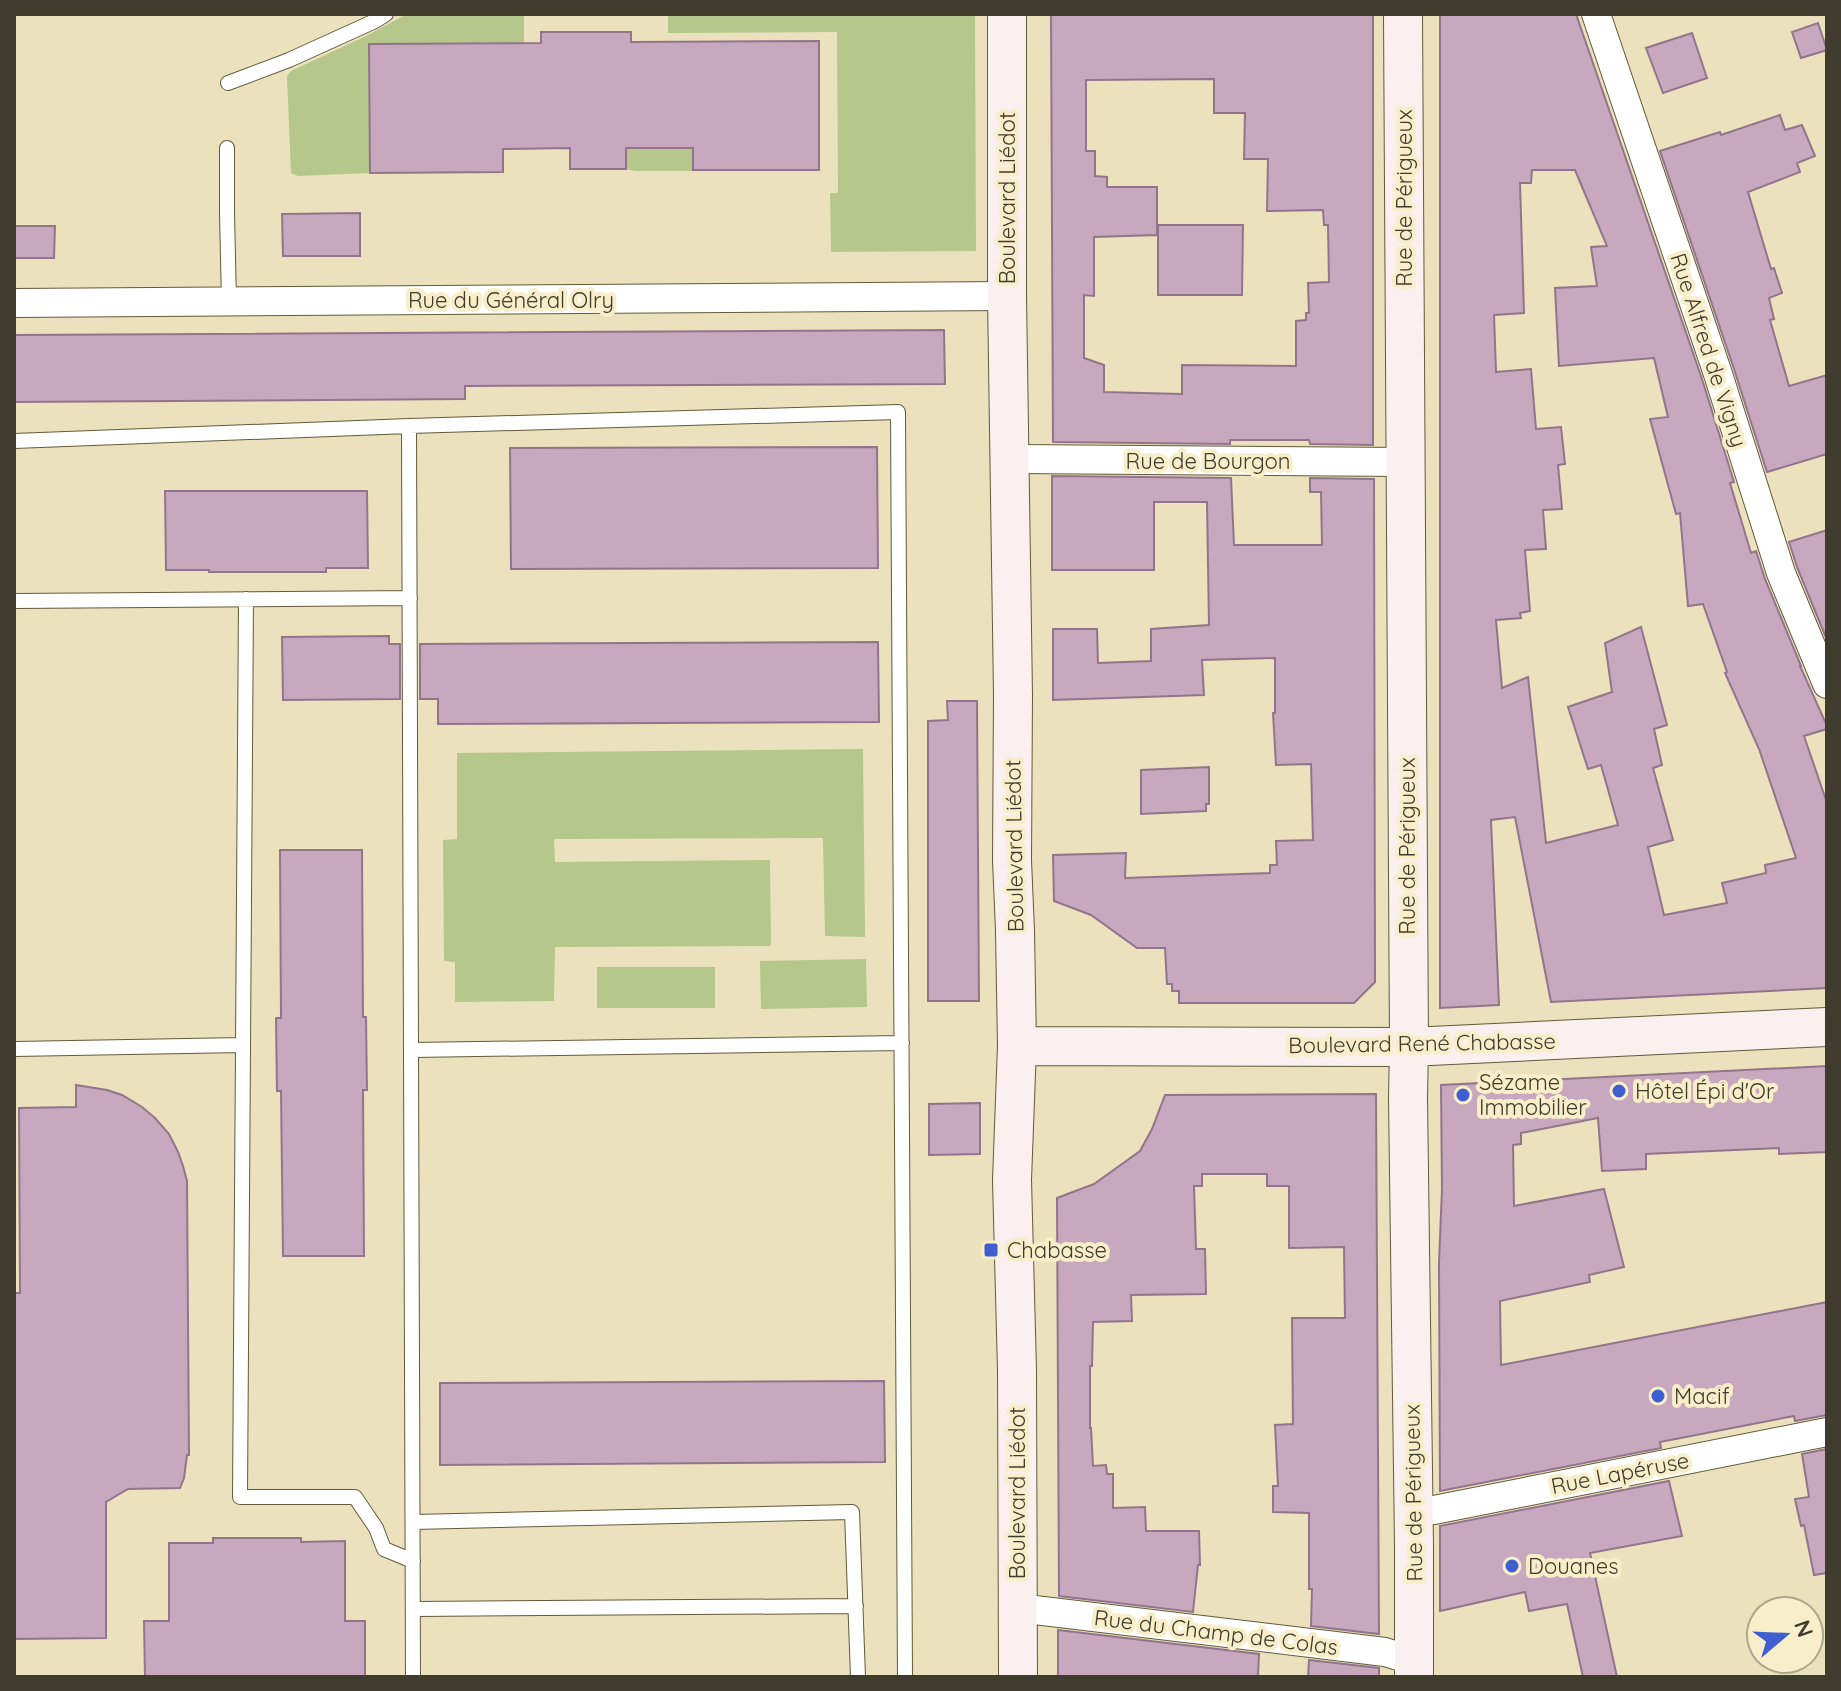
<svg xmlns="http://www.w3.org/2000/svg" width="1841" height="1691" font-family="Quicksand,sans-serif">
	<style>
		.green { fill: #b5c78b }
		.building { fill: #c7a8bf; stroke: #93758b; stroke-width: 2; fill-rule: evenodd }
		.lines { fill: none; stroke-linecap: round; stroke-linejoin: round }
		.lane-casing { stroke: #625a3a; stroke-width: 16 }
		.street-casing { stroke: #625a3a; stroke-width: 30 }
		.secondary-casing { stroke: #625a3a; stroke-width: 40 }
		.lane { stroke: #fff; stroke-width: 14 }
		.street { stroke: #fff; stroke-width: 28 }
		.secondary { stroke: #fbf0f0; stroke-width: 38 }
		.poi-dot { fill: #3f5ed0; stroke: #f8eeca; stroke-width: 3 }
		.labels { text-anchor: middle; stroke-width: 8; stroke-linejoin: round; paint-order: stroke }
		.street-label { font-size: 22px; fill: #3f3c2d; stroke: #f8eeca }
		.poi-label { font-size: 22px; fill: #3f3c2d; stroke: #f8eeca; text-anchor: start }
	</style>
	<rect width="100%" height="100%" fill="#ebe1bd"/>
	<!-- green -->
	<path class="green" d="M407,14H524V43L370,173L298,176L291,173L287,76L291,71L366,36Z
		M668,14H975L976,251L831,252L830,193H838L837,32L668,33Z
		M626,148H693V171H635L626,169Z
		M863,749L865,937L825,936L823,838L554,839L555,862L770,860L771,946L555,947L554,1001L455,1002V962L444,961L443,840L457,839V753Z
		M866,959L867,1007L761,1009L760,961Z
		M597,967H715V1008H597Z"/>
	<!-- building -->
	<path class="building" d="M1051,14H1373V445L1310,444L1309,440H1230V444L1053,442ZM1214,79V113H1245L1244,159H1268L1267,211L1323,210L1324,225H1328L1329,282L1308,283L1309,313H1306V320L1296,321V366L1182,365V394L1104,392V365L1084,358V295L1094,296V237L1157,235V187H1107V177L1095,176V151H1086V80Z
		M1440,14H1576L1702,379L1734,482L1730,483L1751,553L1756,551L1765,579L1801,666H1800L1827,726V729L1804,736L1827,803V988L1551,1002L1515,817L1491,820L1499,1005L1440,1008ZM1532,170H1575L1607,246L1591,247L1597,286L1555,288L1559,366L1654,358L1668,417L1650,419L1676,514L1680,513L1688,606L1703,604L1727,672L1725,673L1759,749L1796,858L1765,865L1766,873L1722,883L1727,903L1664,915L1648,847L1673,840L1653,768L1662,765L1654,729L1667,725L1641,627L1605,643L1612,692L1568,707L1588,769L1601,765L1618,825L1546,843L1528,677L1502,688L1496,620L1521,618L1520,613L1530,611L1525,550L1546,549L1543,510L1562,509L1558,465L1565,464L1561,427L1536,429L1531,369L1496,372L1494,315L1524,313L1520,183H1531Z
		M1818,23L1827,50L1801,58L1792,32Z
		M541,32H631V42L819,41V170H693V148H626V169H570V148L503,149V172L370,173L369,44L541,43Z
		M1692,33L1707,78L1663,93L1646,48Z
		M1780,115L1785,130L1802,125L1815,156L1797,163L1800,172L1748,192L1771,269L1774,268L1782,293L1769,298L1774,319L1770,320L1789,386L1827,375V454L1767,472L1734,369L1660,151L1720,132L1721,135Z
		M360,213V256H283L282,214Z
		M1158,225H1243L1242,295H1158Z
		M14,226H55L54,258H14Z
		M944,330L945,384L465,386V399L14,402V335Z
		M877,447L878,568L511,569L510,448Z
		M1052,476L1231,478L1234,545H1322L1321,492H1310V478L1374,479L1375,982L1354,1003H1179V991H1172V984H1167L1165,948H1137L1091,915L1054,901L1053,855L1126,853L1125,878L1270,873V865H1277L1276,841L1313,840L1311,764L1276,765L1273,713H1275V658L1202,660L1204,695L1053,700V629H1097L1098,663L1151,661V629L1209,625L1207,502H1154V570H1052Z
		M165,491H367L368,568H326V572H209V570H166Z
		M1827,530V640L1797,567L1789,542Z
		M389,636V644H400V699L283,700L282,637Z
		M878,642L879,722L438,724V699H420V644Z
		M947,701H977L979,1001H928V721L948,720Z
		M1209,767V804H1206V811L1141,814V770Z
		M280,850H362L363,1017H366L367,1090H363L364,1256H283L281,1091H277L276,1018H281Z
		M1827,1066V1152L1779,1154V1148L1646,1154V1169L1602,1171L1598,1118L1521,1133V1144L1513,1145L1514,1206L1604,1189L1624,1267L1589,1275L1590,1282L1500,1301L1501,1365L1827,1302V1415L1795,1421L1794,1416L1660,1442L1661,1448L1440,1491L1439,1263L1442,1189L1441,1085Z
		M76,1085L107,1090L122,1095L142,1107L155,1118L169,1134L178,1152L183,1166L187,1181L189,1455H187L184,1478L180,1488L128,1489L106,1502V1638L14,1639V1293H20L19,1108L76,1107Z
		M1376,1094L1379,1634L1311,1626L1312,1589H1309V1513L1273,1512V1486H1278L1275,1425L1293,1424L1292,1318H1345L1344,1247L1289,1248V1186H1267V1174H1202V1186H1194L1196,1249H1205L1206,1294L1131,1295L1132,1321L1093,1322L1092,1366H1090V1428H1091L1093,1466L1106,1465L1107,1474H1113V1508L1145,1507L1146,1531H1199L1200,1565H1198L1193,1612L1059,1596L1057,1198L1094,1184L1140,1151L1152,1129L1165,1095Z
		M980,1103V1154L929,1155V1104Z
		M884,1381L885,1462L440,1465V1383Z
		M1827,1449V1573L1814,1575L1804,1525L1801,1526L1795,1499L1809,1497L1802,1454Z
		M1669,1481L1682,1536L1590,1553L1617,1677H1583L1567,1604L1529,1611L1525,1592L1440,1611V1526Z
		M213,1538H301V1542L345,1541V1621H365V1677H145L144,1621H169V1543H213Z
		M1058,1630L1259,1654L1258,1677H1058Z
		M1309,1660L1379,1668V1677H1308Z"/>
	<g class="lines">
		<!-- lane casing -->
		<g class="lane-casing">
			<path id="lane" d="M228,83L289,60L375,21L386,14
				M227,148V213L229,302
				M409,426L413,1677
				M14,441L409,426L898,412L905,1677
				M246,599L240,1497H355L376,1528L384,1549L413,1561
				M14,601L410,598
				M14,1049L243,1045
				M412,1050L902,1043
				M413,1522L852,1512L858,1677
				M413,1609L856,1606"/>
		</g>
		<!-- street casing -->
		<g class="street-casing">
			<path id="street" d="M1596,14L1718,374L1781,573L1827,684
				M14,303L1007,296
				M1010,459L1406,462
				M1413,1511L1434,1510L1827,1432
				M1018,1608L1385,1652L1414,1661"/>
		</g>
		<!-- secondary casing -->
		<g class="secondary-casing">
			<path id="secondary" d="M1007,14V296L1013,695L1012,860L1015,931L1017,1046L1012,1180L1017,1370L1018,1677
				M1403,14L1409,1047L1408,1098L1414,1545V1677
				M1017,1046L1409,1047L1827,1027"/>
		</g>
		<!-- lane -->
		<use href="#lane" class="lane"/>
		<!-- street -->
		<use href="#street" class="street"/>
		<!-- secondary -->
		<use href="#secondary" class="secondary"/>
	</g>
	<!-- markers -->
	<g class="poi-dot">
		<circle cx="1619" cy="1091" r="8"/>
		<circle cx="1463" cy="1095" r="8"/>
		<rect x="983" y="1242" width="16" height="16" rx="4"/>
		<circle cx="1658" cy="1396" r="8"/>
		<circle cx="1512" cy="1566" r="8"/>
	</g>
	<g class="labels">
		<!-- street labels -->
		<g class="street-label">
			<text transform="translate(1007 198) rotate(-90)" y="8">Boulevard Liédot</text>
			<text transform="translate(1404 198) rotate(-90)" y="8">Rue de Périgueux</text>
			<text x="511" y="308">Rue du Général Olry</text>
			<text transform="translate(1709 350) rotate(72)" y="8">Rue Alfred de Vigny</text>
			<text x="1208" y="469">Rue de Bourgon</text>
			<text transform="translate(1014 846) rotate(-91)" y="8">Boulevard Liédot</text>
			<text transform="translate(1407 846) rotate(-90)" y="8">Rue de Périgueux</text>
			<text transform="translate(1422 1043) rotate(-1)" y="8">Boulevard René Chabasse</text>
			<text transform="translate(1620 1473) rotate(-11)" y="8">Rue Lapéruse</text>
			<text transform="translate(1017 1493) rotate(-90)" y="8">Boulevard Liédot</text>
			<text transform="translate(1413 1493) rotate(-91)" y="8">Rue de Périgueux</text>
			<text transform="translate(1216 1632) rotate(7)" y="8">Rue du Champ de Colas</text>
		</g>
		<!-- poi labels -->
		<g class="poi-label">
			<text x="1479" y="1090">Sézame<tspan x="1479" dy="25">Immobilier</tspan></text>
			<text x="1635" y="1099">Hôtel Épi d'Or</text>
			<text x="1007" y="1258">Chabasse</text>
			<text x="1674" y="1404">Macif</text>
			<text x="1528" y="1574">Douanes</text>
		</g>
	</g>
	<!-- border -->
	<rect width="1841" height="1691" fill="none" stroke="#3f3c2d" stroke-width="32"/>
	<!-- north arrow -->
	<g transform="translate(1785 1635) rotate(71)"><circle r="38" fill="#f8eeca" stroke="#aea78b" stroke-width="2"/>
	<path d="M0-6L14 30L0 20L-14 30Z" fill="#3f5ed0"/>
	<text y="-12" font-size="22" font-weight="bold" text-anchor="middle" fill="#3f3c2d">N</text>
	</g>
</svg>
